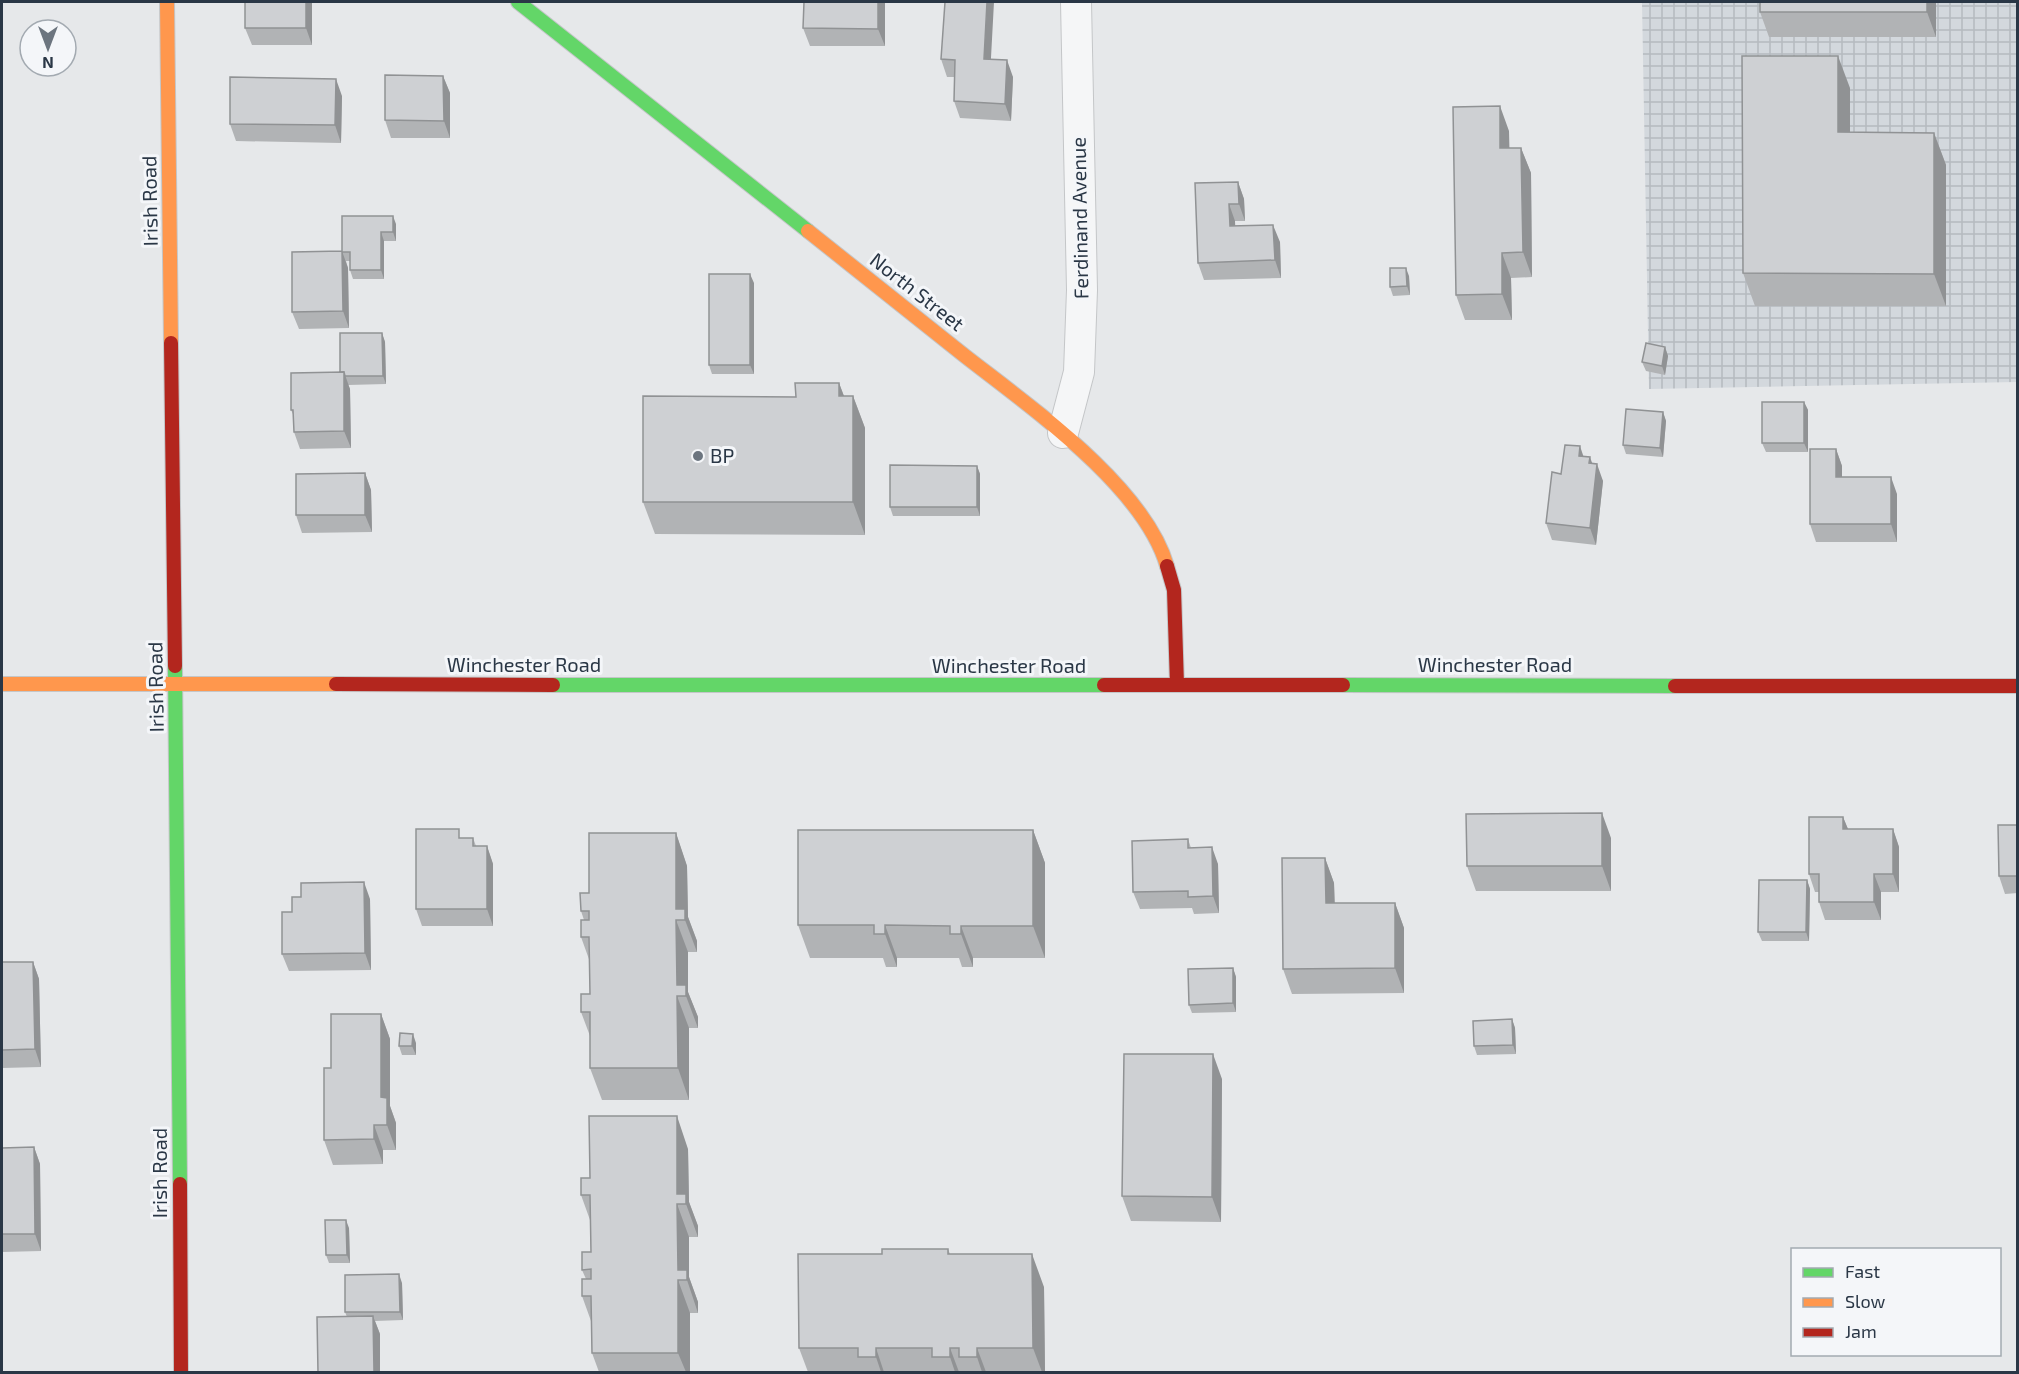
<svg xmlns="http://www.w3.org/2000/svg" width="2019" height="1374" font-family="'Exo 2',sans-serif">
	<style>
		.industrial { fill: url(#industrial-grid) }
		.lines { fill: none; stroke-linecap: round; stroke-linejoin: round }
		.street-casing { stroke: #c4c6c8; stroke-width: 32 }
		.fast-casing { stroke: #c4c6c8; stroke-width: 16 }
		.slow-casing { stroke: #c4c6c8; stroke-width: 16 }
		.jam-casing { stroke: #c4c6c8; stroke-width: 16 }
		.street { stroke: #f5f6f7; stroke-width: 30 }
		.fast { stroke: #63d668; stroke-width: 14 }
		.slow { stroke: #ff974d; stroke-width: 14 }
		.jam { stroke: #b3261e; stroke-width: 14 }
		.wall { fill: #b1b3b5 }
		.shaded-wall { fill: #909294 }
		.building { fill: #ced0d3; stroke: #909294; stroke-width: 1.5 }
		.poi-dot { fill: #6c757f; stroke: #f4f6f9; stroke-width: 2 }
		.labels { text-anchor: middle; stroke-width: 6; stroke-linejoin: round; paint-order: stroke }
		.street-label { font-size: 20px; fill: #2a3746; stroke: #f4f6f9 }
		.poi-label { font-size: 20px; fill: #2a3746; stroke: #f4f6f9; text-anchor: start }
	</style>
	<defs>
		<pattern id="industrial-grid" width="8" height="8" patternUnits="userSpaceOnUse" patternTransform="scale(1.5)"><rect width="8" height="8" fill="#d3d8dd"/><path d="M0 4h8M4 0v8" fill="none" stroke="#b5babf"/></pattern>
	</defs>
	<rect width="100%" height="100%" fill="#e6e8ea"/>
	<!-- industrial -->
	<path class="industrial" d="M1642,2H2017V382L1649,389Z"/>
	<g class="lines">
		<!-- street casing -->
		<g class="street-casing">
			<path id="street" d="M1063,433L1079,372L1082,290L1076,2"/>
		</g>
		<!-- fast casing -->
		<g class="fast-casing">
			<path id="fast" d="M518,2L808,231
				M175,666L180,1184
				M553,685H1104
				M1343,685L1675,686"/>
		</g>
		<!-- slow casing -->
		<g class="slow-casing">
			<path id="slow" d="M167,2L171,343
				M808,231C860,273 913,314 965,356C1029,406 1144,486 1167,566
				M2,684H336"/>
		</g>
		<!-- jam casing -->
		<g class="jam-casing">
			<path id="jam" d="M171,343L175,666
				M1167,566L1174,590L1177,685
				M336,684L553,685
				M1104,685H1343
				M1675,686H2018
				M180,1184L181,1372"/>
		</g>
		<!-- street -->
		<use href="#street" class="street"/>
		<!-- fast -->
		<use href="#fast" class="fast"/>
		<!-- slow -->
		<use href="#slow" class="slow"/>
		<!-- jam -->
		<use href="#jam" class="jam"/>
	</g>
	<!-- wall -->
	<path class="wall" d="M312,2V45H252L245,28Z
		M885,2V46H810L803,28Z
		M1936,2V37H1769L1760,12Z
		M941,59H991L1013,77L1011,121L960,118L954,101L955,77H947Z
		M443,76L450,93V138H391L385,120Z
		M1850,88V133H1934L1946,165V306H1755L1743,273Z
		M342,96L341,143L236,141L230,124Z
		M1509,131V148H1521L1531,173L1532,277L1511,278L1512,320H1465L1456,295Z
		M1238,182L1244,199L1245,221H1235V226L1280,242L1281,278L1204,280L1198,263Z
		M396,224V241H384V279H353L350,270V261H346L348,268L349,328L299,329L292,312L342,251Z
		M1409,276L1410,295L1393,296L1390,287Z
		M754,283V374H712L709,365Z
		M382,333L385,342L386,384L348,385L350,389L351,448L300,449L294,432V416L291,410L340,372Z
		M1665,347L1668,356L1665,375L1646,371L1642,362Z
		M839,383L844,396H853L865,428V535L655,534L643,502L796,397Z
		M1804,402L1808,410V452H1766L1762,443Z
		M1663,412L1666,421L1663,457L1626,454L1623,445Z
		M1836,449L1842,466V477L1897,494V542H1816L1810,524Z
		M1584,456L1592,463L1603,481L1596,545L1552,540L1546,523L1561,474Z
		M977,466L980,474V516H893L890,507Z
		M365,473L371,490L372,532L302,533L296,515Z
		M1843,817L1848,829H1893L1899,847V892H1881V920H1825L1819,902V892H1815L1809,874Z
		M2018,825V893L2005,894L1999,876Z
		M1033,830L1045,863V958H973V967H962L959,958H897V967H886L883,958H810L798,925Z
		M676,833L687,866L688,917L697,941V952H688V992L698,1017V1028H689V1100H602L590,1068V1036L581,1012L590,994V962L581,937L584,920L581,911L589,893Z
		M462,838H473L476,846H487L493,864V926H422L416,909Z
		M1611,838V891H1476L1467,866Z
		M1188,839L1191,848L1218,864L1219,913L1194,914L1192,908L1140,909L1133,892Z
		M1325,858L1334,883L1335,903H1395L1404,928V993L1292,994L1283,969Z
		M1807,880L1810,889L1809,941H1762L1758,932Z
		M370,899L371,970L289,971L282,954L292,912Z
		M2,962H33L39,979L41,1067L2,1068Z
		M1233,968L1236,977V1012L1192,1013L1189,1005Z
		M381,1014L390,1039V1106L396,1123V1150H383V1164L333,1165L324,1140L331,1068Z
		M1512,1019L1515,1028L1516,1054L1477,1055L1474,1046Z
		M416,1043V1055H402L399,1046Z
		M1222,1079L1221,1222L1131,1221L1122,1196Z
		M34,1147L40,1164L41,1251L2,1252V1148Z
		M688,1149L689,1202L698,1226V1237H689V1277L698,1302V1313H690V1372H599L592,1353L591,1321L582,1296L586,1279L582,1270L591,1252L590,1220L581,1195Z
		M349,1228L350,1263H329L326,1255Z
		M948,1249L950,1254L1044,1287L1045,1372H808L799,1348L882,1254Z
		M402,1283L403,1320L375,1321L380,1334L347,1317L345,1312Z"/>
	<!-- shaded-wall -->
	<path class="shaded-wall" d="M306,2H312V45L306,28Z
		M878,2H885V46L878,29Z
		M987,2H994L990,76L984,59Z
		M1927,2H1936V37L1927,12Z
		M1838,56L1850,88V165L1838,132Z
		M1007,60L1013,77L1011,121L1005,104Z
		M443,76L450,93V138L444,121Z
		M336,79L342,96L341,143L335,125Z
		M1500,106L1509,131L1510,173L1500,148Z
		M1934,133L1946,165V306L1934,274Z
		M1521,148L1531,173L1532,277L1523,252Z
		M1238,182L1244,199L1245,221L1239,204Z
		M1229,204L1235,221L1236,243L1230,226Z
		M393,216L396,224V241L393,232Z
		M1273,225L1280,242L1281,278L1275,260Z
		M381,232L384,241V279L381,270Z
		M342,251L348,268L349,328L343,311Z
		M1502,253L1511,278L1512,320L1502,294Z
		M1406,268L1409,276L1410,295L1407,286Z
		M750,274L754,283V374L750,365Z
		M382,333L385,342L386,384L383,376Z
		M1665,347L1668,356L1665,375L1662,366Z
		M344,372L350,389L351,448L344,431Z
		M839,383L851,415L839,396Z
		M853,396L865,428V535L853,502Z
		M1804,402L1808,410V452L1804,443Z
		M1663,412L1666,421L1663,457L1660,448Z
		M1580,446L1586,464L1579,456Z
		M1836,449L1842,466V494L1836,477Z
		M1590,457L1596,474L1597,464L1603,481L1596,545L1590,528Z
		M977,466L980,474V516L977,507Z
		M365,473L371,490L372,532L365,515Z
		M1891,477L1897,494V542L1891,524Z
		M1602,813L1611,838V891L1602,866Z
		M1843,817L1850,834L1843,829Z
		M1893,829L1899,847V892L1893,874Z
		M1033,830L1045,863V958L1033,926Z
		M676,833L687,866L688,917L697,941V952L685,920L676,909Z
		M487,846L493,864V926L487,909Z
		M1212,847L1218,864L1219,913L1213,896Z
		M1325,858L1334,883L1335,928L1326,903Z
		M1874,874L1881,892V920L1874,902Z
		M1807,880L1810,889L1809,941L1806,932Z
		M364,882L370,899L371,970L365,953Z
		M1395,903L1404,928V993L1395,968Z
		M676,920L688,952V992L698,1017V1028L686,996L677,985Z
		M885,925L897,958V967L885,934Z
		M961,926L973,958V967L961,934Z
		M33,962L39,979L41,1067L35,1049Z
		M1233,968L1236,977V1012L1233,1003Z
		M677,996L689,1028V1100L678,1068Z
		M381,1014L390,1039V1106L396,1123V1150L387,1125L381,1097Z
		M1512,1019L1515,1028L1516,1054L1513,1045Z
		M413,1034L416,1043V1055L412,1046Z
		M1213,1054L1222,1079L1221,1222L1212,1197Z
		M677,1116L688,1149L689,1202L698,1226V1237L686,1204L677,1194Z
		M374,1125L383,1150V1164L374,1139Z
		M34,1147L40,1164L41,1251L35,1234Z
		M677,1204L689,1237V1277L698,1302V1313L687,1280L678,1270Z
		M346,1220L349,1228L350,1263L347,1255Z
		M1032,1254L1044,1287L1045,1372H1042L1033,1348Z
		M399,1274L402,1283L403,1320L400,1312Z
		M678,1280L690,1313V1372H686L678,1353Z
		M373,1316L380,1334V1372H374Z
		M876,1348L884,1372H881L876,1357Z
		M950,1348L959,1372H955L950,1357Z
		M977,1348L986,1372H982L977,1357Z"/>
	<!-- building -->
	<path class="building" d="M245,2H306V28H245Z
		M804,2H878V29L803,28Z
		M945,2H987L984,59L1007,60L1005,104L954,101L955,60L941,59Z
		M1760,2H1927V12H1760Z
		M1742,56H1838V132L1934,133V274L1743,273Z
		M385,75L443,76L444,121L385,120Z
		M230,77L336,79L335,125L230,124Z
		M1500,106V148H1521L1523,252L1502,253V294L1456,295L1453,107Z
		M1238,182L1239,204H1229L1230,226L1273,225L1275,260L1198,263L1195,183Z
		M342,216H393V232H381V270H350V252H342Z
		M342,251L343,311L292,312V252Z
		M1390,268H1406L1407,286L1390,287Z
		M709,274H750V365H709Z
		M340,333H382L383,376H345L344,372H340Z
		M1646,343L1665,347L1662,366L1642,362Z
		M344,372V431L294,432L293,410H291V373Z
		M795,383H839V396H853V502H643V396L796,397Z
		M1762,402H1804V443H1762Z
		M1626,409L1663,412L1660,448L1623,445Z
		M1565,445L1580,446L1579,456L1590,457L1589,463L1597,464L1590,528L1546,523L1552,472L1561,474Z
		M1810,449H1836V477H1891V524H1810Z
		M890,465L977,466V507H890Z
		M365,473V515H296V474Z
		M1602,813V866H1467L1466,814Z
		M1809,817H1843V829H1893V874H1874V902H1819V874H1809Z
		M1998,825H2018V876H1999Z
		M416,829H459V838H473V846H487V909H416Z
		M798,830H1033V926H961V934H950V926L885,925V934H874V925H798Z
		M589,833H676V909H685V920H676L677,985H686V996H677L678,1068H590V1012H581V994H590L589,937H581V920H589V911H581L580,893H589Z
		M1188,839V848L1212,847L1213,896L1188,897V891L1133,892L1132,841Z
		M1282,858H1325L1326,903H1395V968L1283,969Z
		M1759,880H1807L1806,932H1758Z
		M364,882L365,953L282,954V912H292V897H301V883Z
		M2,962H33L35,1049L2,1050Z
		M1233,968V1003L1189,1005L1188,969Z
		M331,1014H381V1097L387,1098V1125H374V1139L324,1140V1068H331Z
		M1512,1019L1513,1045L1474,1046L1473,1021Z
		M400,1033L413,1034L412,1046H399Z
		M1124,1054H1213L1212,1197L1122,1196Z
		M589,1116H677V1194H686V1204H677L678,1270H687V1280H678V1353H592L591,1296H582V1279H591V1269L582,1270V1252H591L590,1195H581V1178H590Z
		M34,1147L35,1234H2V1148Z
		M325,1220H346L347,1255H326Z
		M882,1249H948V1254H1032L1033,1348H977V1357H959V1348H950V1357H932V1348H876V1357H858V1348H799L798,1254H882Z
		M399,1274L400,1312H345V1275Z
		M373,1316L374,1372H318L317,1317Z"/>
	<!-- markers -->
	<circle class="poi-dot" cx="698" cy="456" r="6"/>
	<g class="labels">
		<!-- street labels -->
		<g class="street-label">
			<text transform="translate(150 201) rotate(-91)" y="7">Irish Road</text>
			<text transform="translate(1080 218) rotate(-91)" y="7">Ferdinand Avenue</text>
			<text transform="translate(917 292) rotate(38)" y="7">North Street</text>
			<text x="524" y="672">Winchester Road</text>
			<text x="1495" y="672">Winchester Road</text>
			<text x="1009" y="673">Winchester Road</text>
			<text transform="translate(156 687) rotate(-91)" y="7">Irish Road</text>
			<text transform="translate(160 1173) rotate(-90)" y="7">Irish Road</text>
		</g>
		<!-- poi labels -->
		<g class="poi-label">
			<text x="710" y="463">BP</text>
		</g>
	</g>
	<!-- border -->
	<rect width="2019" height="1374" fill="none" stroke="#2a3746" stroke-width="6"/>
	<!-- legend -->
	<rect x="1791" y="1248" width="210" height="108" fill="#f4f6f9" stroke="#a3aab1" stroke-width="1.5"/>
	<rect x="1803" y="1268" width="30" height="9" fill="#63d668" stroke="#a3aab1" stroke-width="1.5"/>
	<text x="1845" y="1278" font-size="18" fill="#2a3746">Fast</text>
	<rect x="1803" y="1298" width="30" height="9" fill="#ff974d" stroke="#a3aab1" stroke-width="1.5"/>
	<text x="1845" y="1308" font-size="18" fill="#2a3746">Slow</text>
	<rect x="1803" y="1328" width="30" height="9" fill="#b3261e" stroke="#a3aab1" stroke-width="1.5"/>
	<text x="1845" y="1338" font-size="18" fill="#2a3746">Jam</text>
	<!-- north arrow -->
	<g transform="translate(48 48) rotate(180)"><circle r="28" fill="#f4f6f9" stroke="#a3aab1" stroke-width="1.5"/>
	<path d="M0-4.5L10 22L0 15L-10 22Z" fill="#6c757f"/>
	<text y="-9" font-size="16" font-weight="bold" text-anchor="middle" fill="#2a3746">N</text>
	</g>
</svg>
